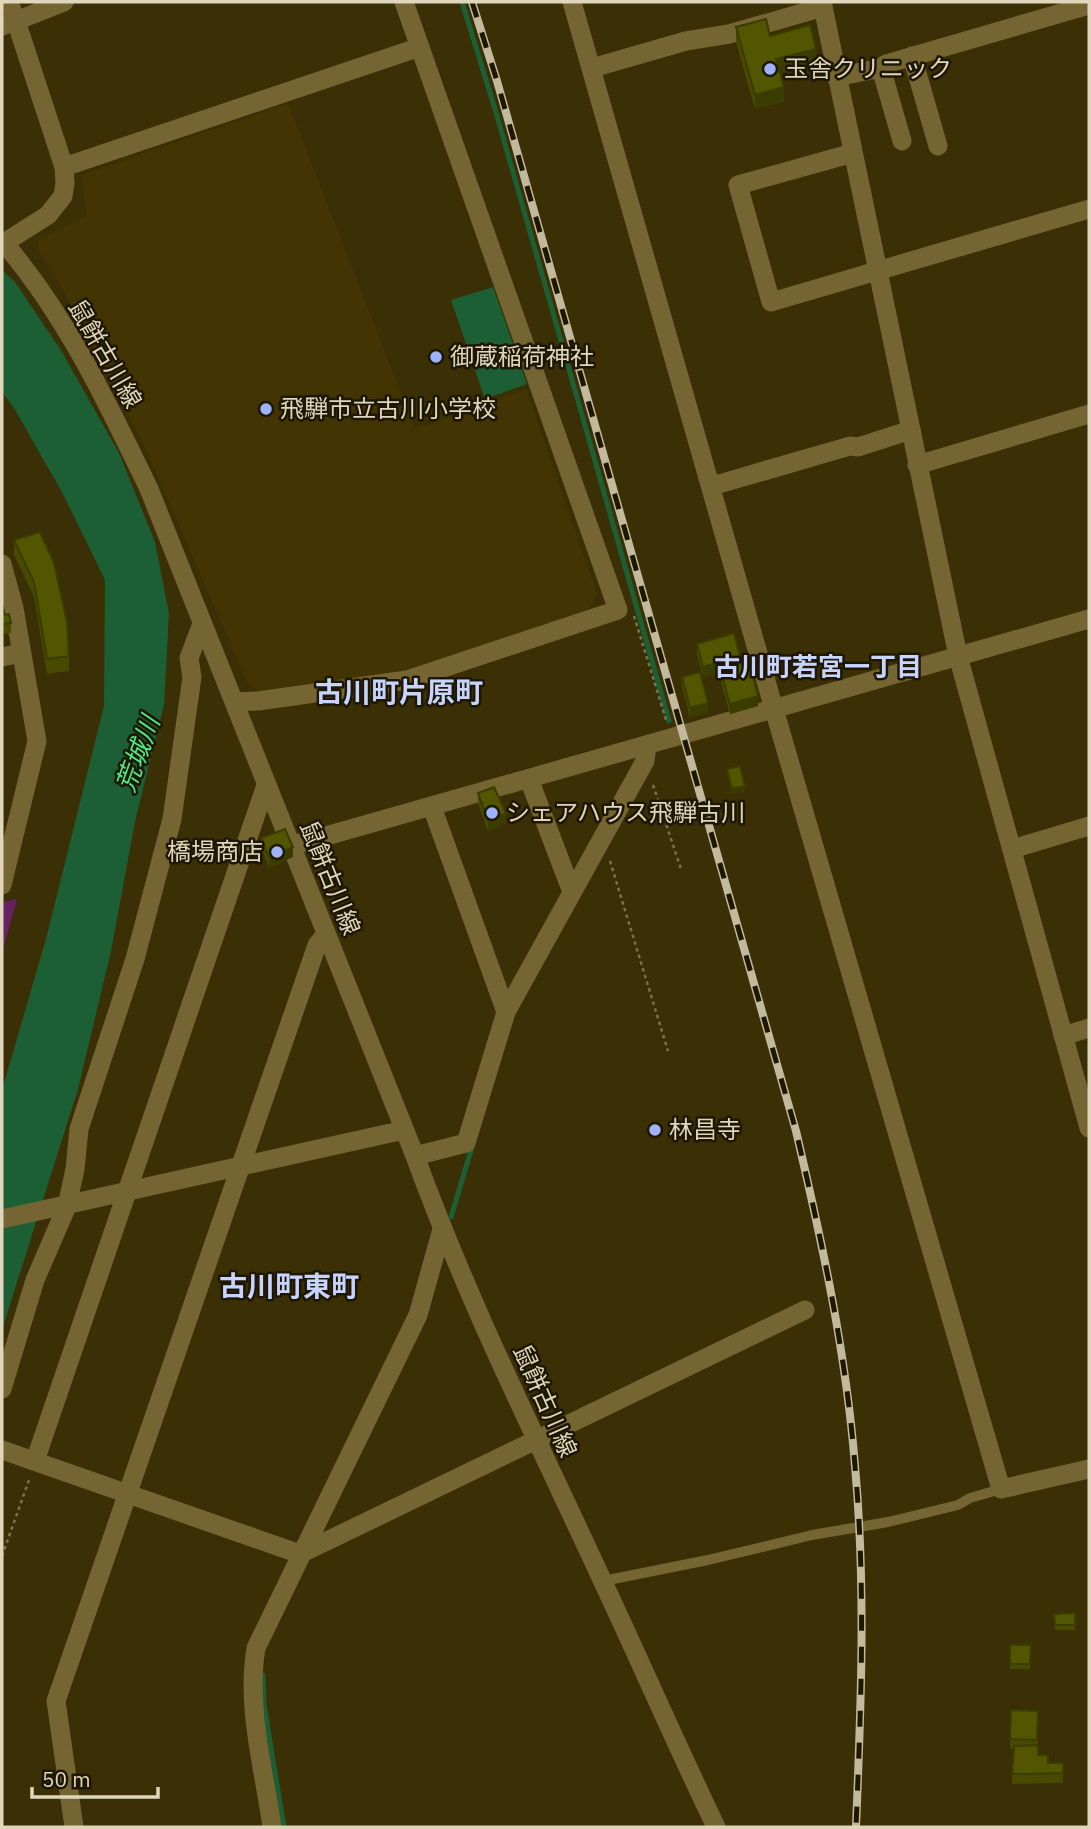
<svg xmlns="http://www.w3.org/2000/svg" width="1091" height="1829" font-family="'IBM Plex Sans','Noto Sans JP',sans-serif">
	<style>
		.built { fill: #433503 }
		.green { fill: #662160 }
		.water { fill: #1c5f34 }
		.lines { fill: none; stroke-linecap: round; stroke-linejoin: round }
		.stream { stroke: #1c5f34; stroke-width: 5 }
		.path { stroke: #7c714e; stroke-width: 2.5; stroke-dasharray: 3.5 3.5; stroke-linecap: butt }
		.service { stroke: #756532; stroke-width: 10 }
		.minor { stroke: #756532; stroke-width: 19 }
		.tertiary { stroke: #756532; stroke-width: 19 }
		.secondary { stroke: #756532; stroke-width: 19 }
		.rail-casing { stroke: #c3ba9d; stroke-width: 8 }
		.rail { stroke: #1e1703; stroke-width: 5; stroke-dasharray: 16; stroke-linecap: butt }
		.wall { fill: #474a00 }
		.shaded-wall { fill: #3a3c00 }
		.building { fill: #535600; stroke: #3a3c00; stroke-width: 2 }
		.poi-dot { fill: #9fb3fd; stroke: #1e1703; stroke-width: 2.5 }
		.labels { text-anchor: middle; stroke-width: 5; stroke-linejoin: round; paint-order: stroke }
		.poi-label { font-size: 24px; fill: #dfd6bc; stroke: #1e1703; text-anchor: start }
		.street-label { font-size: 24px; fill: #dfd6bc; stroke: #1e1703 }
		.neighbourhood-label { font-size: 26px; font-weight: bold; fill: #c7d4fe; stroke: #1e1703 }
		.water-label { font-size: 26px; font-style: italic; fill: #4cea87; stroke: #1e1703 }
		.quarter-label { font-size: 28px; font-weight: bold; fill: #c7d4fe; stroke: #1e1703 }
	</style>
	<rect width="100%" height="100%" fill="#3b2f06"/>
	<!-- built -->
	<path class="built" d="M288,103L415,429L526,389L597,594L588,611L414,672L262,693L247,682L147,451L60,284L38,250L39,239L87,215L81,175Z"/>
	<!-- green -->
	<path class="green" d="M17,899L2,954V902Z"/>
	<!-- water -->
	<path class="water" d="M2,270L15,282L62,352L119,453L155,542L169,613L164,705L136,817L111,951L78,1089L2,1330V1090L46,939L104,706L105,580L63,494L14,408L2,392Z
		M493,287L527,384L485,399L451,300Z"/>
	<g class="lines">
		<!-- stream -->
		<path class="stream" d="M462,2L495,109L669,721
			M451,1217L472,1147
			M263,1675L264,1705L284,1827"/>
		<!-- path -->
		<path class="path" d="M634,616L666,720
			M653,785L681,869
			M610,861L668,1051
			M2,1556L29,1480"/>
		<!-- service -->
		<path class="service" d="M603,1581L708,1560L812,1535L888,1522L958,1505L970,1498L1001,1489"/>
		<!-- minor -->
		<path class="minor" d="M572,2L774,709L1001,1489L1089,1469
			M2,26L16,21L9,2
			M912,56L938,146
			M592,68L686,41L729,34L823,7
			M881,68L902,141
			M836,77L881,68L886,64L1089,5
			M853,153L738,185L771,302L1089,209
			M64,167L420,47
			M917,465L1089,414
			M712,486L850,446L858,447L911,430
			M2,564L14,608L37,741L2,885
			M2,657L21,653
			M234,702L258,701L407,680L618,610L404,2
			M529,779L572,892
			M432,807L506,1012
			M291,846L1089,619
			M1012,849L1089,826
			M1063,1036L1089,1028
			M415,1156L466,1143L506,1012L645,761L647,745
			M2,1389L35,1280L67,1206L75,1169L79,1129L135,959L172,819L192,677L189,658L202,624
			M2,1450L300,1554L805,1310
			M35,1461L266,785
			M74,1827L56,1701L317,945L326,934
			M272,1827C264,1769 246,1707 256,1648L418,1315L442,1229"/>
		<!-- tertiary -->
		<path class="tertiary" d="M822,2L958,656L1089,1128
			M2,1219L404,1130"/>
		<!-- secondary -->
		<path class="secondary" d="M64,2L16,21L64,167L65,183L63,196L48,215L4,243C66,315 108,404 149,489L415,1156C468,1302 538,1441 603,1582C641,1663 677,1746 716,1827"/>
		<!-- rail casing -->
		<g class="rail-casing">
			<path id="rail" d="M472,2L497,81L796,1131C822,1242 846,1352 855,1466C866,1586 861,1707 856,1827"/>
		</g>
		<!-- rail -->
		<use href="#rail" class="rail"/>
	</g>
	<!-- wall -->
	<path class="wall" d="M736,27L770,36L816,63L780,73L784,102L755,109L736,42Z
		M14,540L69,656V671L47,674L34,597L14,555Z
		M2,615L11,623V633L2,634Z
		M697,644L740,664L758,706L730,714L720,679V672L703,677L697,654Z
		M682,677L708,713L690,718L682,687Z
		M727,769L745,791L732,794L727,774Z
		M478,793L506,823L488,831L478,803Z
		M261,838L293,857L269,868L261,848Z
		M1075,1613V1630H1055L1054,1614Z
		M1010,1645H1031L1030,1669H1010Z
		M1011,1710L1038,1711V1755L1048,1763H1063V1783L1012,1784L1013,1749H1010Z"/>
	<!-- shaded-wall -->
	<path class="shaded-wall" d="M816,49V63L776,74V59Z
		M784,87V102L755,109V95Z
		M740,656V666L720,669V672L703,677V667Z
		M758,696V706L730,714V704Z
		M708,703V713L690,718V708Z
		M745,786V791L732,794V789Z
		M506,813V823L488,831V821Z
		M293,847V857L269,868V858Z"/>
	<!-- building -->
	<path class="building" d="M766,19L770,36L810,25L816,49L776,59L784,87L755,95L736,27Z
		M40,532L54,563L67,622L69,656L47,659L34,582L14,540Z
		M9,614L11,623L2,624V615Z
		M734,633L740,656L703,667L697,644Z
		M749,661L758,696L730,704L720,669Z
		M700,672L708,703L690,708L682,677Z
		M740,766L745,786L732,789L727,769Z
		M494,787L506,813L488,821L478,793Z
		M285,829L293,847L269,858L261,838Z
		M1075,1613V1625H1055L1054,1614Z
		M1010,1645H1031L1030,1664H1010Z
		M1011,1710L1038,1711L1037,1740L1010,1739Z
		M1038,1745V1755H1048V1763H1063V1773L1012,1774L1014,1746Z"/>
	<!-- markers -->
	<g class="poi-dot">
		<circle cx="770" cy="69" r="7"/>
		<circle cx="436" cy="357" r="7"/>
		<circle cx="266" cy="409" r="7"/>
		<circle cx="492" cy="813" r="7"/>
		<circle cx="277" cy="852" r="7"/>
		<circle cx="655" cy="1130" r="7"/>
	</g>
	<g class="labels">
		<!-- poi labels -->
		<g class="poi-label">
			<text x="784" y="77">玉舎クリニック</text>
			<text x="450" y="365">御蔵稲荷神社</text>
			<text x="280" y="417">飛騨市立古川小学校</text>
			<text x="506" y="821">シェアハウス飛騨古川</text>
			<text x="263" y="860" text-anchor="end">橋場商店</text>
			<text x="669" y="1138">林昌寺</text>
		</g>
		<!-- street labels -->
		<g class="street-label">
			<text transform="translate(105 354) rotate(60)" y="8">鼠餅古川線</text>
			<text transform="translate(330 878) rotate(68)" y="8">鼠餅古川線</text>
			<text transform="translate(545 1401) rotate(66)" y="8">鼠餅古川線</text>
		</g>
		<!-- neighbourhood labels -->
		<g class="neighbourhood-label">
			<text x="818" y="676">古川町若宮一丁目</text>
		</g>
		<!-- water labels -->
		<g class="water-label">
			<text transform="translate(138 754) rotate(-70)" y="9">荒城川</text>
		</g>
		<!-- quarter labels -->
		<g class="quarter-label">
			<text x="399" y="702">古川町片原町</text>
			<text x="289" y="1296">古川町東町</text>
		</g>
	</g>
	<!-- border -->
	<rect width="1091" height="1829" fill="none" stroke="#dfd6bc" stroke-width="7"/>
	<!-- scale -->
	<path d="M32 1787v10h126v-10" fill="none" stroke="#dfd6bc" stroke-width="3.5"/>
	<text x="42" y="1787" font-size="21" fill="#dfd6bc" stroke="#1e1703" stroke-width="5" paint-order="stroke">50 m</text>
</svg>
